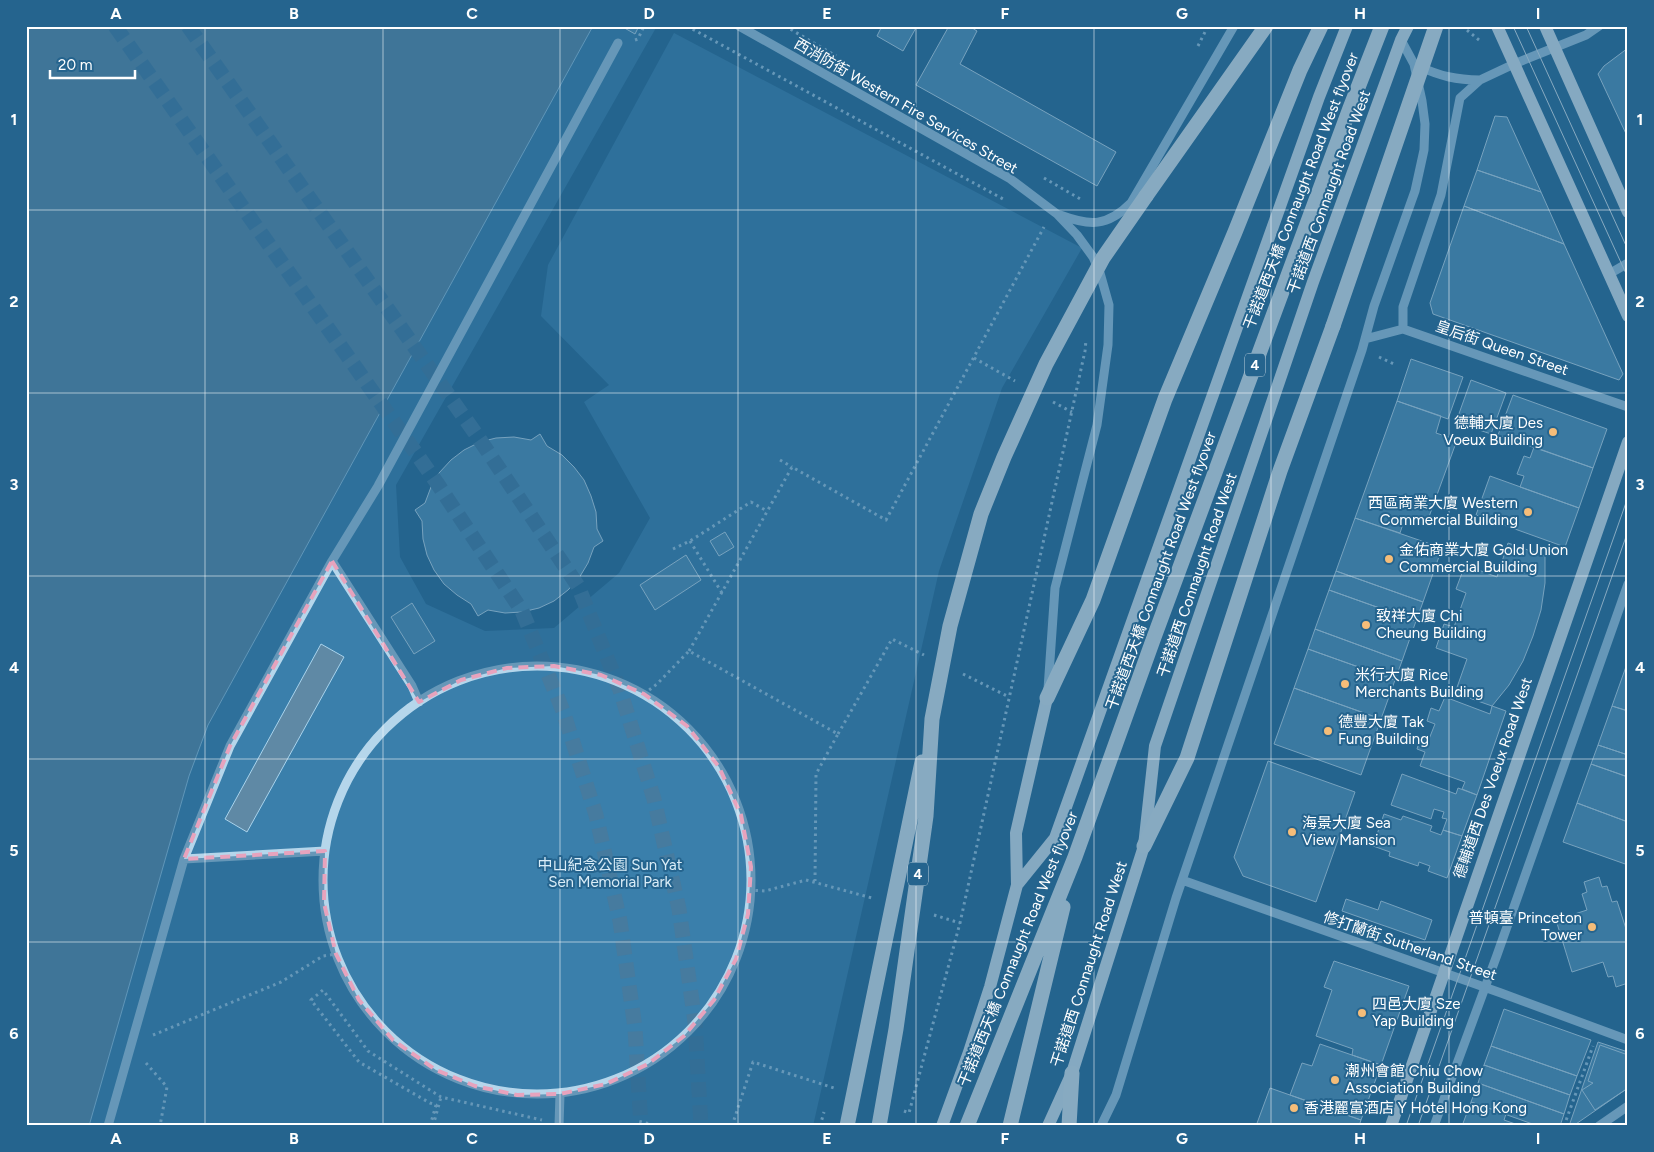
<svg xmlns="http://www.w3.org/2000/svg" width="1654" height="1152" font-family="Figtree,'Noto Sans TC',sans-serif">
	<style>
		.green { fill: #3a7fab }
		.water { fill: #5f89a5; stroke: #a9d3ec }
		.building { fill: #5692b8; stroke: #daedf8 }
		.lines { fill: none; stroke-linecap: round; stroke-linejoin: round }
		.highway-tunnel { stroke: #467b9f; stroke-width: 15; stroke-dasharray: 15 8; stroke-linecap: butt }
		.path { stroke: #b5d6eb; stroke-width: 3; stroke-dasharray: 2.5 4; stroke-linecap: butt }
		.minor { stroke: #b5d6eb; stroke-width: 9 }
		.major { stroke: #fafcff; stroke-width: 12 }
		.highway { stroke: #fff; stroke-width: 15 }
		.tram { stroke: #fff; stroke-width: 1 }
		.highway-bridge { stroke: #fff; stroke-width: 15 }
		.marked { fill: none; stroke: #e7a3bd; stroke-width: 4; stroke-dasharray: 10 6; stroke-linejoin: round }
		.grid { fill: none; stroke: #fff; stroke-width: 1; stroke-opacity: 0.55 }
		.poi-dot { fill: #f5bd79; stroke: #25648e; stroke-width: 2 }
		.labels { text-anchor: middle; stroke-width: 4; stroke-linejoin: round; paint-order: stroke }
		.shield { fill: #25648e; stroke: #bed0dd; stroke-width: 1 }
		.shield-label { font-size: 14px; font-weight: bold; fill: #fff }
		.street-label { font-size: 15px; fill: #fff; stroke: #25648e }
		.poi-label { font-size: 15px; fill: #fff; stroke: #25648e; text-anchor: start }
		.park-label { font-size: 15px; fill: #daedf8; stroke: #25648e }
		.neatline { fill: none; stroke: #fff; stroke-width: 2 }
		.grid-label { font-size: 16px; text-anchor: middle; font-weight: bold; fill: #fff }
	</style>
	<rect width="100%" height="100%" fill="#25648e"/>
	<!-- green -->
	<path class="green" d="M593,26H657L396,485L400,557L426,604L485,631L554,628L619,573L650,518L584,402L609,385L541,316L548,265L674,33L1082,248L1002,388L939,571L813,1126H89L189,776L208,725Z"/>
	<!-- water -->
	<path class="water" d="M26,26H593L208,725L189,776L89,1126H26Z
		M321,644L344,657L247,832L225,819Z"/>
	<!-- building -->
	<path class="building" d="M621,26H639L635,34Z
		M882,26H917L903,51L877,36Z
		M949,26H969L977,31L960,64L1116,152L1097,186L916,85Z
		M1628,48V138L1598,74L1604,66Z
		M1495,116L1507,117L1541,192L1477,170Z
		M1477,170L1541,192L1564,244L1464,206Z
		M1464,206L1564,244L1623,374L1619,380L1433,314L1430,303Z
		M1411,359L1463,377L1448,419L1397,401Z
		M1471,380L1506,393L1491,434L1456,422Z
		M1513,395L1607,429L1593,468L1498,435Z
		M1397,401L1441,416L1436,433L1457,440L1426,525L1405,518L1400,533L1355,518Z
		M540,434L547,446L562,455L574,467L584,480L591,496L596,512L597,529L603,541L594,547L588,563L579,578L568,590L554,601L539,608L522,612L505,613L488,610L478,616L471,604L457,595L444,584L434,570L427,555L423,539L422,521L415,510L425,503L431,487L439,473L451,460L464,450L480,442L496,438L514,437L531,440Z
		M1534,447L1593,468L1579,508L1520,487L1524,476L1517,474L1524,456L1530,458Z
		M1490,476L1579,508L1565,547L1476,515Z
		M1355,518L1442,548L1423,602L1336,571Z
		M725,532L734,547L719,556L710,541Z
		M1508,543L1545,556V583L1541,610L1533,636L1523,661L1509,685L1492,706L1455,693L1467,659L1436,648L1444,624L1454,627L1466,593L1456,589L1465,565L1497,577Z
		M686,555L701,580L655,610L640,585Z
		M1336,571L1423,602L1416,621L1329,590Z
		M1329,590L1416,621L1402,661L1315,629Z
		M412,603L435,641L414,654L391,617Z
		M1315,629L1402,661L1395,680L1308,649Z
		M1308,649L1395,680L1381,719L1294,688Z
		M1628,661V711L1612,706Z
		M1294,688L1381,719L1361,775L1274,744Z
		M1445,697L1490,714L1492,706L1506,711L1477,795L1462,789L1465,782L1420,766L1425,752L1417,749L1421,736L1429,739L1435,724L1427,721L1431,708L1439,711Z
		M1612,706L1628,711V755L1598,745Z
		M1598,745L1628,755V777L1591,764Z
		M1268,761L1355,792L1316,902L1243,876L1234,857Z
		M1591,764L1628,777V822L1577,803Z
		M1402,774L1456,794L1458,788L1477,795L1462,836L1443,830L1447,819L1442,818L1444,812L1434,809L1431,819L1391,805Z
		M1577,803L1628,822V865L1563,842Z
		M1384,814L1401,820L1403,816L1432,826L1430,831L1441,835L1443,830L1462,836L1447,878L1428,871L1430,866L1419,862L1418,866L1389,856L1390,852L1373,846Z
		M1599,877L1602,887L1607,886L1612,902L1617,901L1628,935V983L1616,987L1613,976L1608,977L1603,962L1572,972L1556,920L1587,910L1582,894L1587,892L1584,882Z
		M1346,899L1378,910L1381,901L1432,920L1425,940L1342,911Z
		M1334,961L1409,986L1381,1065L1352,1055L1353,1049L1316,1036L1332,990L1324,987Z
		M1504,1009L1591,1040L1577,1076L1491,1046Z
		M1598,1042L1628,1052V1088L1573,1126H1569Z
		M1320,1044L1381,1065L1361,1120L1290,1095L1302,1063L1312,1066Z
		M1600,1045L1628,1055V1088L1595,1110L1582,1090L1593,1083L1588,1081Z
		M1491,1046L1577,1076L1570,1095L1484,1065Z
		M1484,1065L1570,1095L1564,1114L1478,1083Z
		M1478,1083L1564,1114L1560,1126H1538L1471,1102Z
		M1270,1088L1361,1120L1359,1126H1256Z
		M1471,1102L1506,1114L1504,1120L1521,1126H1462Z"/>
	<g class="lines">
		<!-- highway-tunnel -->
		<path class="highway-tunnel" d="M115,26L437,483L522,611L563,711L596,815L620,921L635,1028L641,1126
			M188,26L478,437L578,586L620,690L654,799L679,909L695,1022L701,1126"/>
		<!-- path -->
		<path class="path" d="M687,26L1003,199
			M785,26L836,56
			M1462,26L1479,40
			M635,40L638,39L644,26
			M1198,46L1208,26
			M1044,178L1082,200
			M1379,357L1394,364
			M974,358L1015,381
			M1053,402L1072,412
			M780,460L792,467
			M690,541L722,593
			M673,549L690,541L751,502L767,511
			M689,651L792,467L886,520L1044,227
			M963,674L1009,697
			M644,694L657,684L689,651L838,734L816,774L815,881
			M838,734L892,639L924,655
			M749,890L765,891L806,880L872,898
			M934,915L960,923
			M153,1035L281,982L323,956L336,954
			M146,1063L167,1087L160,1126
			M904,1111L909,1113L960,923L1085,351L1086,340
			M430,1126L436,1105L430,1103L359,1062L311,1000L323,990L368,1051L441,1097L542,1120
			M433,1126L441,1097
			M637,1126L638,1121L658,1126
			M732,1126L753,1062L834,1088
			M820,1126L824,1112
			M1564,1126L1593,1046"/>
		<!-- minor -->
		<path class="minor" d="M739,26L1009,178L1057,214L1077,235L1093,257L1100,273L1109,305L1108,345L1097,425L1055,588L1048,689
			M1418,66C1440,76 1456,80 1480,80
			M1060,215C1090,226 1107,227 1131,203L1234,26
			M1609,274L1628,263
			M1403,329V307L1441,195L1460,98L1480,80L1514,64L1586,35L1599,26
			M1365,339L1403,329L1628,407
			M332,561L412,686L419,702
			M323 880a214 214 0 1 1 428 0a214 214 0 1 1-428 0Z
			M184,859L325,851
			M1182,880L1501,993L1628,1040
			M108,1126L184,859L230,746L332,561L378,486L618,43
			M559,1126L560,1094
			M1101,1126L1116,1095L1176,898L1362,350L1374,306L1415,191L1424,150L1425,124L1422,101L1414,64L1401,40
			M1434,1126L1497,955L1628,584
			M1599,1126L1628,1106"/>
		<!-- major -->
		<path class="major" d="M1497,26L1628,316
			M1545,26L1628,212
			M1017,885L1055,838L1319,97L1347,26
			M942,1126L969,1052L990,987L1017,885L1016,833L1047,698
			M1048,1126L1072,1073L1144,846L1155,746L1313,282L1401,40L1408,26
			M1391,1126L1628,442"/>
		<!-- highway -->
		<path class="highway" d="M1146,196L1266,26
			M1047,698L1093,600L1165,399L1235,232L1300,70L1321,26
			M1144,846L1187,758L1280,471L1333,326
			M967,1126L1075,857L1153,640L1350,108L1382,26
			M1010,1126L1063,907
			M1069,1126L1072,1073"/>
		<!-- tram -->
		<path class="tram" d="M1513,26L1628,278
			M1526,26L1628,250
			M1406,1126L1628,497
			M1418,1126L1628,531"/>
		<!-- highway-bridge -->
		<path class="highway-bridge" d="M1333,326L1436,26
			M847,1126L922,762
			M879,1126L896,1029L926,816L932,719L950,626L981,514L1004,457L1046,364L1103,258L1146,196"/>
	</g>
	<!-- marked area -->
	<path d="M0 0H1654V1152H0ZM332,561L419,702L461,680L507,668L554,666L601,675L644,694L687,726L719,767L741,815L751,867L748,914L736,959L714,1000L684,1036L648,1064L606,1084L560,1094L517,1095L475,1086L436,1070L393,1040L359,1000L336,954L324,903L325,851L184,859L230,746Z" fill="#25648e" fill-opacity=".55" fill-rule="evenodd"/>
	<path class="marked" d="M332,561L419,702L461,680L507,668L554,666L601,675L644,694L687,726L719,767L741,815L751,867L748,914L736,959L714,1000L684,1036L648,1064L606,1084L560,1094L517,1095L475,1086L436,1070L393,1040L359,1000L336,954L324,903L325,851L184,859L230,746Z"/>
	<!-- grid -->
	<path class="grid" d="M205,26V1126M383,26V1126M560,26V1126M738,26V1126M916,26V1126M1094,26V1126M1271,26V1126M1449,26V1126M26,210H1628M26,393H1628M26,576H1628M26,759H1628M26,942H1628"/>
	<!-- markers -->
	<g class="poi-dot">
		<circle cx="1553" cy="432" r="5"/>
		<circle cx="1528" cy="512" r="5"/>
		<circle cx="1389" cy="559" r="5"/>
		<circle cx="1366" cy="625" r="5"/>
		<circle cx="1345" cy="684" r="5"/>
		<circle cx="1328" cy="731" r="5"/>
		<circle cx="1292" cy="832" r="5"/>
		<circle cx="1592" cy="927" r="5"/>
		<circle cx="1362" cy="1013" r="5"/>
		<circle cx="1335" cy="1080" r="5"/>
		<circle cx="1294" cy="1108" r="5"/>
	</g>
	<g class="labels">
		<!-- shield labels -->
		<g class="shield">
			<rect x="1245" y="353.5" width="20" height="23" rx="4"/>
			<rect x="908" y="862.5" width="20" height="23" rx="4"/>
		</g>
		<g class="shield-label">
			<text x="1255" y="370">4</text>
			<text x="918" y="879">4</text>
		</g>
		<!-- street labels -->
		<g class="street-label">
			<text transform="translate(906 106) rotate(30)" y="5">西消防街 Western Fire Services Street</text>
			<text transform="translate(1301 191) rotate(-69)" y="5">干諾道西天橋 Connaught Road West flyover</text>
			<text transform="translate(1329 192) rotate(-70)" y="5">干諾道西 Connaught Road West</text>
			<text transform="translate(1502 348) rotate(19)" y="5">皇后街 Queen Street</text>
			<text transform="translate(1161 571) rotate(-70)" y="5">干諾道西天橋 Connaught Road West flyover</text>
			<text transform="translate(1197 575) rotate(-71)" y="5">干諾道西 Connaught Road West</text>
			<text transform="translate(1493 778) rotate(-71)" y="5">德輔道西 Des Voeux Road West</text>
			<text transform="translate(1410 946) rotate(19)" y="5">修打蘭街 Sutherland Street</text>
			<text transform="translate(1018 949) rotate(-68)" y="5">干諾道西天橋 Connaught Road West flyover</text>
			<text transform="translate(1089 964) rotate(-72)" y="5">干諾道西 Connaught Road West</text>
		</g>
		<!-- poi labels -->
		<g class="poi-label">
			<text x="1543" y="428" text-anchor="end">德輔大廈 Des<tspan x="1543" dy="17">Voeux Building</tspan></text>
			<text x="1518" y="508" text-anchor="end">西區商業大廈 Western<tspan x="1518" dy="17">Commercial Building</tspan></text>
			<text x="1399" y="555">金佑商業大廈 Gold Union<tspan x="1399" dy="17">Commercial Building</tspan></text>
			<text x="1376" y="621">致祥大廈 Chi<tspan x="1376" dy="17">Cheung Building</tspan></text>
			<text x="1355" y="680">米行大廈 Rice<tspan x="1355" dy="17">Merchants Building</tspan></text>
			<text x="1338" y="727">德豐大廈 Tak<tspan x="1338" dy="17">Fung Building</tspan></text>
			<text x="1302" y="828">海景大廈 Sea<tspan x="1302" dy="17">View Mansion</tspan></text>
			<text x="1582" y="923" text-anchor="end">普頓臺 Princeton<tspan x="1582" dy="17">Tower</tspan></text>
			<text x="1372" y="1009">四邑大廈 Sze<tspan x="1372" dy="17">Yap Building</tspan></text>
			<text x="1345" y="1076">潮州會館 Chiu Chow<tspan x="1345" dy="17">Association Building</tspan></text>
			<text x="1304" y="1113">香港麗富酒店 Y Hotel Hong Kong</text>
		</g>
		<!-- park labels -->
		<g class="park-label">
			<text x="610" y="870">中山紀念公園 Sun Yat<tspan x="610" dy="17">Sen Memorial Park</tspan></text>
		</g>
	</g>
	<!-- border -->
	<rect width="1654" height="1152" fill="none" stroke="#25648e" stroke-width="55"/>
	<!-- scale -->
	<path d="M50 70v8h85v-8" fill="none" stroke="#ffffff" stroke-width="2.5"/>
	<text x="58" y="70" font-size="15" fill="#ffffff" stroke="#25648e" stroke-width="4" paint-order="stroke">20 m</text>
	<rect x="28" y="28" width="1598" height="1096" class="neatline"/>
	<g class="grid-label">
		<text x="116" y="19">A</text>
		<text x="294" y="19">B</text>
		<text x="472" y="19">C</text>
		<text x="649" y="19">D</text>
		<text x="827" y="19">E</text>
		<text x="1005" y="19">F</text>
		<text x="1182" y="19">G</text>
		<text x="1360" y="19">H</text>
		<text x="1538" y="19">I</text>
		<text x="14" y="125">1</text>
		<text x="1640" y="125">1</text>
		<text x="14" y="307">2</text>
		<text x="1640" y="307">2</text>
		<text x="14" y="490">3</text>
		<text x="1640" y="490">3</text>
		<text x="14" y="673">4</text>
		<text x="1640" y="673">4</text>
		<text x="14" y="856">5</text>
		<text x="1640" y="856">5</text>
		<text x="14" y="1039">6</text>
		<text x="1640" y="1039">6</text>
		<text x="116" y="1144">A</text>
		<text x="294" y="1144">B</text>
		<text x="472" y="1144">C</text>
		<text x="649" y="1144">D</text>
		<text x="827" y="1144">E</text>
		<text x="1005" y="1144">F</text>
		<text x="1182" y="1144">G</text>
		<text x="1360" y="1144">H</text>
		<text x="1538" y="1144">I</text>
	</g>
</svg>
